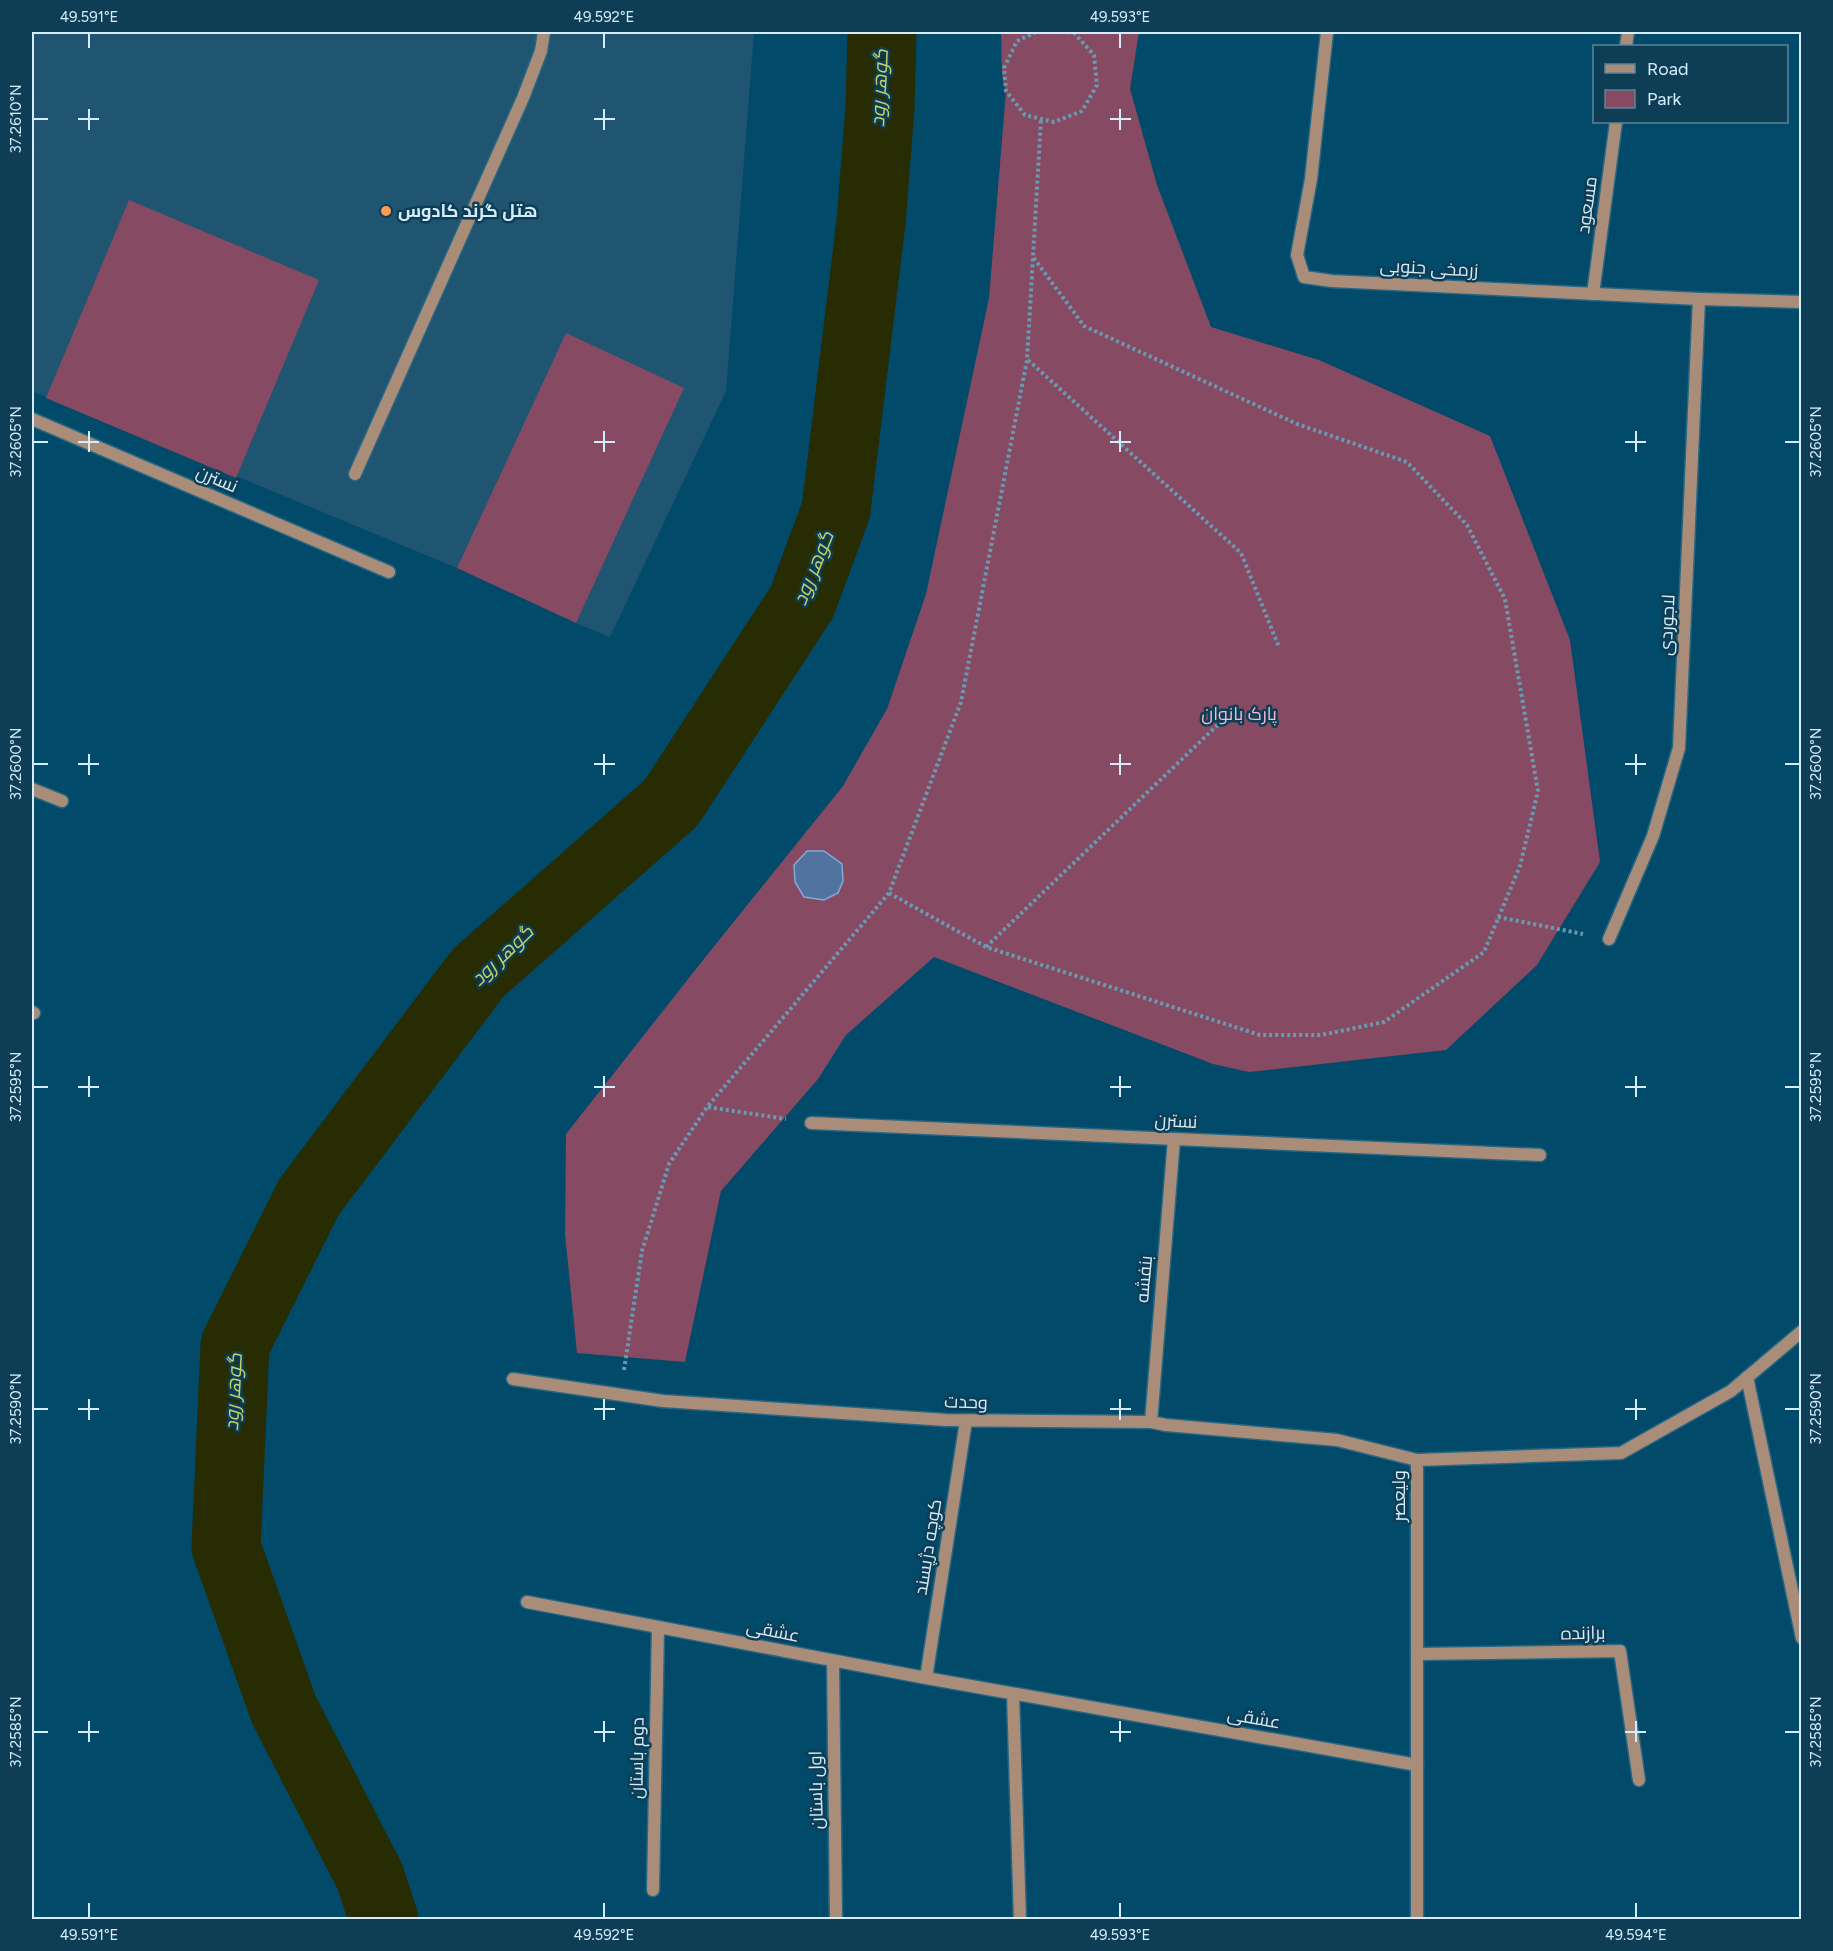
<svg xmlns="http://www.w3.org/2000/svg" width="1833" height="1951" font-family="Figtree,Cairo,sans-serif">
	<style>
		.built { fill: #205571 }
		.green { fill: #864a62 }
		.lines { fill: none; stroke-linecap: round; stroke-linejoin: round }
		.river { stroke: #272c03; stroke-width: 69 }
		.building { fill: #5173a0; stroke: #84a9d9; stroke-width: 1.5 }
		.service-casing { stroke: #286783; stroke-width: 15 }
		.minor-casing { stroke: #286783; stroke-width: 15 }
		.path { stroke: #6a9ab1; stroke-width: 4; stroke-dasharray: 3 3; stroke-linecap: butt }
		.service { stroke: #aa8d79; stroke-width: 12 }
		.minor { stroke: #aa8d79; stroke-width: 12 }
		.ticks { fill: none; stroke: #d4ecfb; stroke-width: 2 }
		.poi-dot { fill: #fd9d54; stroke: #0e3e56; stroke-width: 2 }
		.labels { text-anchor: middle; stroke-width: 5; stroke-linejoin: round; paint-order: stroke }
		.street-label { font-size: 18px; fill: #d4ecfb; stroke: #0e3e56 }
		.poi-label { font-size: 18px; font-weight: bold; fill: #d4ecfb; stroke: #0e3e56; text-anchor: start }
		.park-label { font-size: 18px; fill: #f9b9d0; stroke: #0e3e56 }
		.water-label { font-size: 20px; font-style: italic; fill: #c3d168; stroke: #0e3e56 }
		.neatline { fill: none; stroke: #d4ecfb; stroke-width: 2 }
		.ticks-label { font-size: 15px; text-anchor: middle; fill: #d4ecfb }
	</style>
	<rect width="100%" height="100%" fill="#024a69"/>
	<!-- built -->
	<path class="built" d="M32,32H754L726,391L610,637L576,623L457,568L32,391Z"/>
	<!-- green -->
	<path class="green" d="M1001,32H1139L1130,89L1157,185L1211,327L1319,360L1490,436L1570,640L1600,862L1537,965L1446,1050L1249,1072L1213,1064L934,957L846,1035L818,1079L721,1191L685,1362L577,1353L565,1234L566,1134L707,955L843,786L887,709L926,594L989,298L1006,91C1000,76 1002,49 1001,32Z
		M129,200L319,280L236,478L46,398Z
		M566,333L684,388L576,623L457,568Z"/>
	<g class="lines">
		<!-- river -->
		<path class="river" d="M384,1920L370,1877L284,1710L226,1547L235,1345L309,1197L478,973L671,803L802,602L836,510L871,222L880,108L882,32"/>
	</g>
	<!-- building -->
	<path class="building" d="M807,851H824L842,864L843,881L838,893L824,900L804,897L795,882L794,865Z"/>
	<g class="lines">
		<!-- service casing -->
		<g class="service-casing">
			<path id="service" d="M1626,46L1628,32
				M1593,294L1616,122
				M32,419L389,572
				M355,474L523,98L541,51L544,32
				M32,789L62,801
				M1609,939L1653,836L1679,748L1699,299
				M32,1012L34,1013
				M811,1123L1540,1155
				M1747,1377L1802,1638
				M513,1379L663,1401L946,1420L1151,1422L1166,1425L1337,1440L1417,1460
				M1151,1422L1174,1139
				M527,1602L926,1678L1417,1765
				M1417,1654L1620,1651L1639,1780
				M833,1661L836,1920
				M926,1678L966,1421
				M1013,1694L1020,1920
				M653,1890L658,1627"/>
		</g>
		<!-- minor casing -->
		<g class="minor-casing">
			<path id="minor" d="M1327,32L1311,179L1297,255L1304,277L1332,281L1699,299L1802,302
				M1417,1920V1460L1621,1453L1731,1391L1802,1331"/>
		</g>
		<!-- path -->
		<path class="path" d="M1036,32L1017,41L1004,68L1006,91L1025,115L1054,122L1082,111L1097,85L1094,55L1074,33L1066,32
			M1028,360L1241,553L1279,647
			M889,893L986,947L1260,1035H1321L1384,1022L1484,952L1520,866L1538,791L1505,599L1467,525L1407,462L1297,424L1084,326L1033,257
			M1498,917L1583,934
			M986,947L1228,715
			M708,1107L786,1119
			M624,1370L642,1251L669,1164L707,1107L889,893L961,702L1027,360L1041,119"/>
		<!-- service -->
		<use href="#service" class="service"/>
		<!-- minor -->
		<use href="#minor" class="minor"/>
	</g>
	<!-- ticks -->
	<path class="ticks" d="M89,33V48M604,33V48M1120,33V48M89,109V130M604,109V130M1120,109V130M33,119H48M78,119H99M594,119H615M1110,119H1131M89,431V452M604,431V452M1120,431V452M1636,431V452M33,442H48M78,442H99M594,442H615M1110,442H1131M1625,442H1646M1785,442H1800M89,754V775M604,754V775M1120,754V775M1636,754V775M33,764H48M78,764H99M594,764H615M1110,764H1131M1625,764H1646M1785,764H1800M89,1076V1097M604,1076V1097M1120,1076V1097M1636,1076V1097M33,1087H48M78,1087H99M594,1087H615M1110,1087H1131M1625,1087H1646M1785,1087H1800M89,1399V1420M604,1399V1420M1120,1399V1420M1636,1399V1420M33,1409H48M78,1409H99M594,1409H615M1110,1409H1131M1625,1409H1646M1785,1409H1800M89,1721V1742M604,1721V1742M1120,1721V1742M1636,1721V1742M33,1732H48M78,1732H99M594,1732H615M1110,1732H1131M1625,1732H1646M1785,1732H1800M89,1903V1918M604,1903V1918M1120,1903V1918M1636,1903V1918"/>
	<!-- markers -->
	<circle class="poi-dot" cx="386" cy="211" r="6"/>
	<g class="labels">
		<!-- street labels -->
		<g class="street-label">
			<text transform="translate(1587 205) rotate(-82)" y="6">مسعود</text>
			<text transform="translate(1429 268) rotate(3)" y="6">زرمخی جنوبی</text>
			<text transform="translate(217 479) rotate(23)" y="6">نسترن</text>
			<text transform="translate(1667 625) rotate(-87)" y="6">لاجوردی</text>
			<text transform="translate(1176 1121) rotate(3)" y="6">نسترن</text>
			<text transform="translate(1144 1279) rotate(-85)" y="6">بنفشه</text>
			<text transform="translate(966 1402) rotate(2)" y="6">وحدت</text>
			<text transform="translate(1399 1496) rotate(-90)" y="6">ولیعصر</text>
			<text transform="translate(928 1547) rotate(-81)" y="6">کوچه دژپسند</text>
			<text transform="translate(773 1631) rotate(11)" y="6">عشقی</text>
			<text transform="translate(1583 1633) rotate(-1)" y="6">برازنده</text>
			<text transform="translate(1254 1718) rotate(10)" y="6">عشقی</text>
			<text transform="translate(637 1758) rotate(-89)" y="6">دوم باستان</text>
			<text transform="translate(816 1790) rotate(-91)" y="6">اول باستان</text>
		</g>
		<!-- poi labels -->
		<g class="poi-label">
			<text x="398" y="217">هتل گرند کادوس</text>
		</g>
		<!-- park labels -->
		<g class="park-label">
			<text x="1239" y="720">پارک بانوان</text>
		</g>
		<!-- water labels -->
		<g class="water-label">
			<text transform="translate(879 88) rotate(-87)" y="7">گوهر رود</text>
			<text transform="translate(813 568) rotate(-68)" y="7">گوهر رود</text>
			<text transform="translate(502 955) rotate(-44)" y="7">گوهر رود</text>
			<text transform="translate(233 1392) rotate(-87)" y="7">گوهر رود</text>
		</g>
	</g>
	<!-- border -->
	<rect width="1833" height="1951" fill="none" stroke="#0e3e56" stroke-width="66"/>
	<!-- legend -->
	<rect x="1593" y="45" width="195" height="78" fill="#0e3e56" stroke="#5d8498" stroke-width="1.5"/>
	<rect x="1605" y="64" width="30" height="9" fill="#aa8d79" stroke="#5d8498" stroke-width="1.5"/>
	<text x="1647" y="75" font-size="18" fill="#d4ecfb">Road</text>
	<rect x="1605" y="90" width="30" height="18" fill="#864a62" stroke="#5d8498" stroke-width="1.5"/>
	<text x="1647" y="105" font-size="18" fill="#d4ecfb">Park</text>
	<rect x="33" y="33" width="1767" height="1885" class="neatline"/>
	<g class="ticks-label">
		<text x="89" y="22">49.591°E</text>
		<text x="604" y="22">49.592°E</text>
		<text x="1120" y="22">49.593°E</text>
		<text transform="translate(16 119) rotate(-90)" y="5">37.2610°N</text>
		<text transform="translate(16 442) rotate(-90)" y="5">37.2605°N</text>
		<text transform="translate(1816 442) rotate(-90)" y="5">37.2605°N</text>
		<text transform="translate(16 764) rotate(-90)" y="5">37.2600°N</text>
		<text transform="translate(1816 764) rotate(-90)" y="5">37.2600°N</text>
		<text transform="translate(16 1087) rotate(-90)" y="5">37.2595°N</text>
		<text transform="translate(1816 1087) rotate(-90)" y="5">37.2595°N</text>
		<text transform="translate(16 1409) rotate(-90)" y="5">37.2590°N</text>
		<text transform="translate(1816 1409) rotate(-90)" y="5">37.2590°N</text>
		<text transform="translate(16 1732) rotate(-90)" y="5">37.2585°N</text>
		<text transform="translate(1816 1732) rotate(-90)" y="5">37.2585°N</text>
		<text x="89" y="1940">49.591°E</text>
		<text x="604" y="1940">49.592°E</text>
		<text x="1120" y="1940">49.593°E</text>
		<text x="1636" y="1940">49.594°E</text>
	</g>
</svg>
